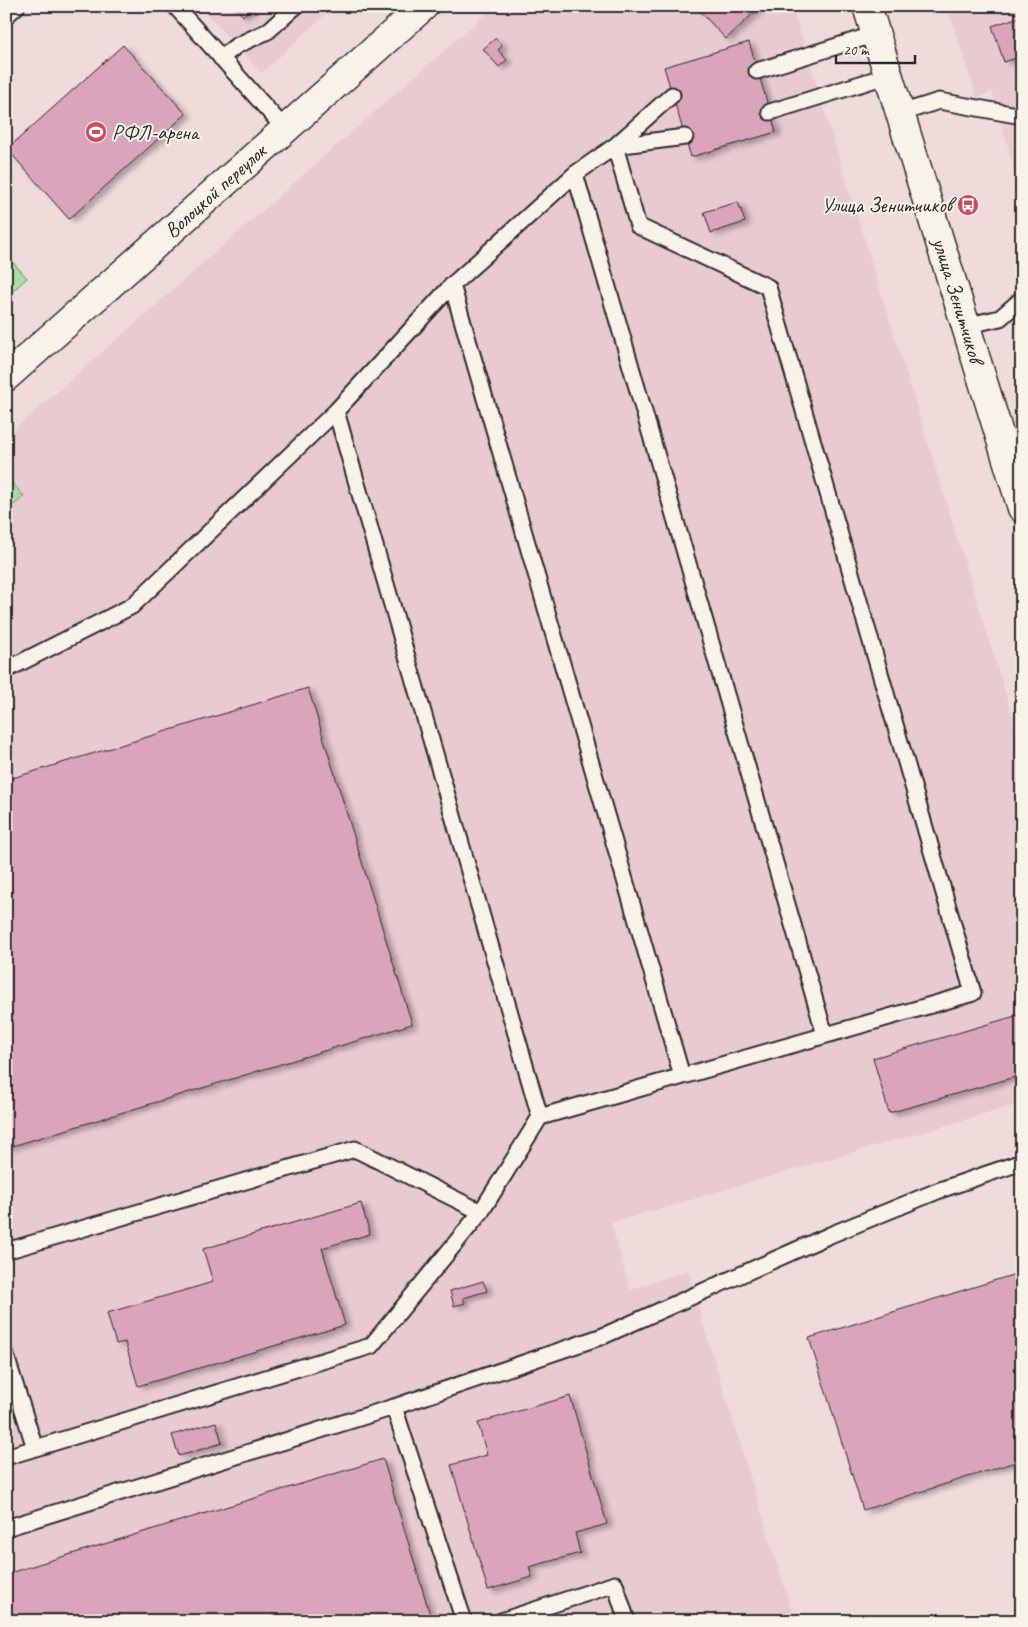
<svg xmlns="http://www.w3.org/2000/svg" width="1028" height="1627" font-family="Caveat,sans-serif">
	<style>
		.built { fill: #e8cad1 }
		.grass { fill: url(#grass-tufts); stroke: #69876a }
		.park { fill: url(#park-dots); stroke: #69876a }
		.building { fill: #daa4bb; stroke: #2b2b2b; filter: url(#shadow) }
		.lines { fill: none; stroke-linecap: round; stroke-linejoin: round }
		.service-casing { stroke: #2b2b2b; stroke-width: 19 }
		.tertiary-casing { stroke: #2b2b2b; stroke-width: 31 }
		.service { stroke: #f7f3e8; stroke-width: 15 }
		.tertiary { stroke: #f7f3e8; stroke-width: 28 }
		.labels { text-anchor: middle; stroke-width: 4; stroke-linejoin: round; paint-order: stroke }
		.poi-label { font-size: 21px; fill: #2b2b2b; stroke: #f7f3e8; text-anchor: start }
		.street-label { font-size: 21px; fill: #2b2b2b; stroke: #f7f3e8 }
	</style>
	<defs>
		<pattern id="grass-tufts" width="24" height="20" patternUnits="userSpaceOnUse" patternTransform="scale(1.25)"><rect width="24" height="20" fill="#a7e3a9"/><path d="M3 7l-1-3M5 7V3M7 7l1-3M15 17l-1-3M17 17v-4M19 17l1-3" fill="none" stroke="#90c392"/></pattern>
		<pattern id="park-dots" width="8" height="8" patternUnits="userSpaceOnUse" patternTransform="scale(1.25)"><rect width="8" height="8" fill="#a7e3a9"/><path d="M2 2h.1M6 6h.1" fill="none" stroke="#90c392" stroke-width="1.8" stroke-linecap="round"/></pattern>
		<filter id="shadow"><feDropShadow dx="5.5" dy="3" stdDeviation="2.5" flood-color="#0004"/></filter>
	</defs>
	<rect width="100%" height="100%" fill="#eedbda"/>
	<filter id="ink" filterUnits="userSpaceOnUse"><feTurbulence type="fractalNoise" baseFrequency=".02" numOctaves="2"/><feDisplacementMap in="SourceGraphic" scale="10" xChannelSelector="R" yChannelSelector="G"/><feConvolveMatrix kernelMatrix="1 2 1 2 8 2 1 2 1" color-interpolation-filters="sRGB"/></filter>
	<g filter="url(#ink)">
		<!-- built -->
		<path class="built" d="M200,6H335L261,73Z
			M495,6H792L1022,747V1103L611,1223L630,1290L688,1270L709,1344L795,1621H6V512L23,496L6,477V437Z
			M947,6H1022V195L992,91L977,98Z"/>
		<!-- grass -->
		<path class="grass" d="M6,477L24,496L6,512Z"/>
		<!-- park -->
		<path class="park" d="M6,255L27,278L6,297Z"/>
		<!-- building -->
		<path class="building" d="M234,6H254L243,16Z
			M695,6H759L760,7L726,39Z
			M1022,16V56L1004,62L992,26Z
			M496,38L502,46L498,50L507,60L499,67L483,49Z
			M749,42L776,132L691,157L664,67Z
			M123,45L186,114L69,219L7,149Z
			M738,202L745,222L711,233L704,212Z
			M308,688L412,1024L6,1148V780Z
			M1022,1014V1075L889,1113L873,1058Z
			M361,1203L370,1234L322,1248L345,1325L138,1386L125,1342L116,1344L107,1313L213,1282L203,1249Z
			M1022,1272V1460L863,1510L809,1338Z
			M483,1281L487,1291L463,1298L465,1303L454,1306L450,1291Z
			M570,1396L607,1524L575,1533L580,1553L529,1567L532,1577L488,1590L451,1465L487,1455L478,1423Z
			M216,1422L222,1443L179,1456L172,1435Z
			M383,1459L432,1621H6V1617L8,1616L6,1610V1574Z"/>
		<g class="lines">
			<!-- service casing -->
			<g class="service-casing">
				<path id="service" d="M175,6L285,129
					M6,16L17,6
					M221,58L236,46L268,31L296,6
					M757,71L876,34
					M770,112L889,75
					M901,113L939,101L1022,116
					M615,146L638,226L768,287L973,993L540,1117L336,411L452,285L575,174L615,146L672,95
					M615,146L685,137
					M575,174L825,1035
					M452,285L682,1076
					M965,326L1000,318L1022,299
					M6,670L132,606L336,411
					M6,1251L355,1149L481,1212
					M6,1356L35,1448
					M6,1457L371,1346L481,1212L540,1117
					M6,1528L394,1407
					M464,1621L394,1407L603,1336L830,1235L940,1190L1022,1162
					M501,1621L615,1584L627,1621"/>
			</g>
			<!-- tertiary casing -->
			<g class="tertiary-casing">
				<path id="tertiary" d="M867,6L1022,508
					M6,377L424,6"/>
			</g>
			<!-- service -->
			<use href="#service" class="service"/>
			<!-- tertiary -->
			<use href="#tertiary" class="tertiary"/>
		</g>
	</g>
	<!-- icons -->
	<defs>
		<g id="stadium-disc" transform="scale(1.125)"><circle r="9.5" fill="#d1495b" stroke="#f7f3e8"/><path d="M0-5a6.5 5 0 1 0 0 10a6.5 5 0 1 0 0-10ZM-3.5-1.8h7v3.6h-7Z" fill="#fff"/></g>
		<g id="bus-disc" transform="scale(1.125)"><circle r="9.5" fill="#d1495b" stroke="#f7f3e8"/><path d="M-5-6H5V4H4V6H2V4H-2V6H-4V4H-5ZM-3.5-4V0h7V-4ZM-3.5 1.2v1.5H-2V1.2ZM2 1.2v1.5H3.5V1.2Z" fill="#fff"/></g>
	</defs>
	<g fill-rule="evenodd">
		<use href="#stadium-disc" x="96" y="132"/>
		<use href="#bus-disc" x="968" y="205"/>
	</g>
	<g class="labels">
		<!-- poi labels -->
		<g class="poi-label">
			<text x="112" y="139">РФЛ-арена</text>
			<text x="952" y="212" text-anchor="end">Улица Зенитчиков</text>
		</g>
		<!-- street labels -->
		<g class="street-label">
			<text transform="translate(215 191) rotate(-42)" y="7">Волоцкой переулок</text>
			<text transform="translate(958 300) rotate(73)" y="7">улица Зенитчиков</text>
		</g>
	</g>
	<!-- margin -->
	<rect width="1028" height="1627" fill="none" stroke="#f7f3e8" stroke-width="25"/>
	<rect x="12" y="12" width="1003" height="1602" fill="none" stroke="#2b2b2b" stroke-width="2" filter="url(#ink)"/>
	<!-- scale -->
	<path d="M836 55v8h79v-8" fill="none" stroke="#2b2b2b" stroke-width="2.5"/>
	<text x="843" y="55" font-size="15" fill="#2b2b2b" stroke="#f7f3e8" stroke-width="4" paint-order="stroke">20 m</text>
</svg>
